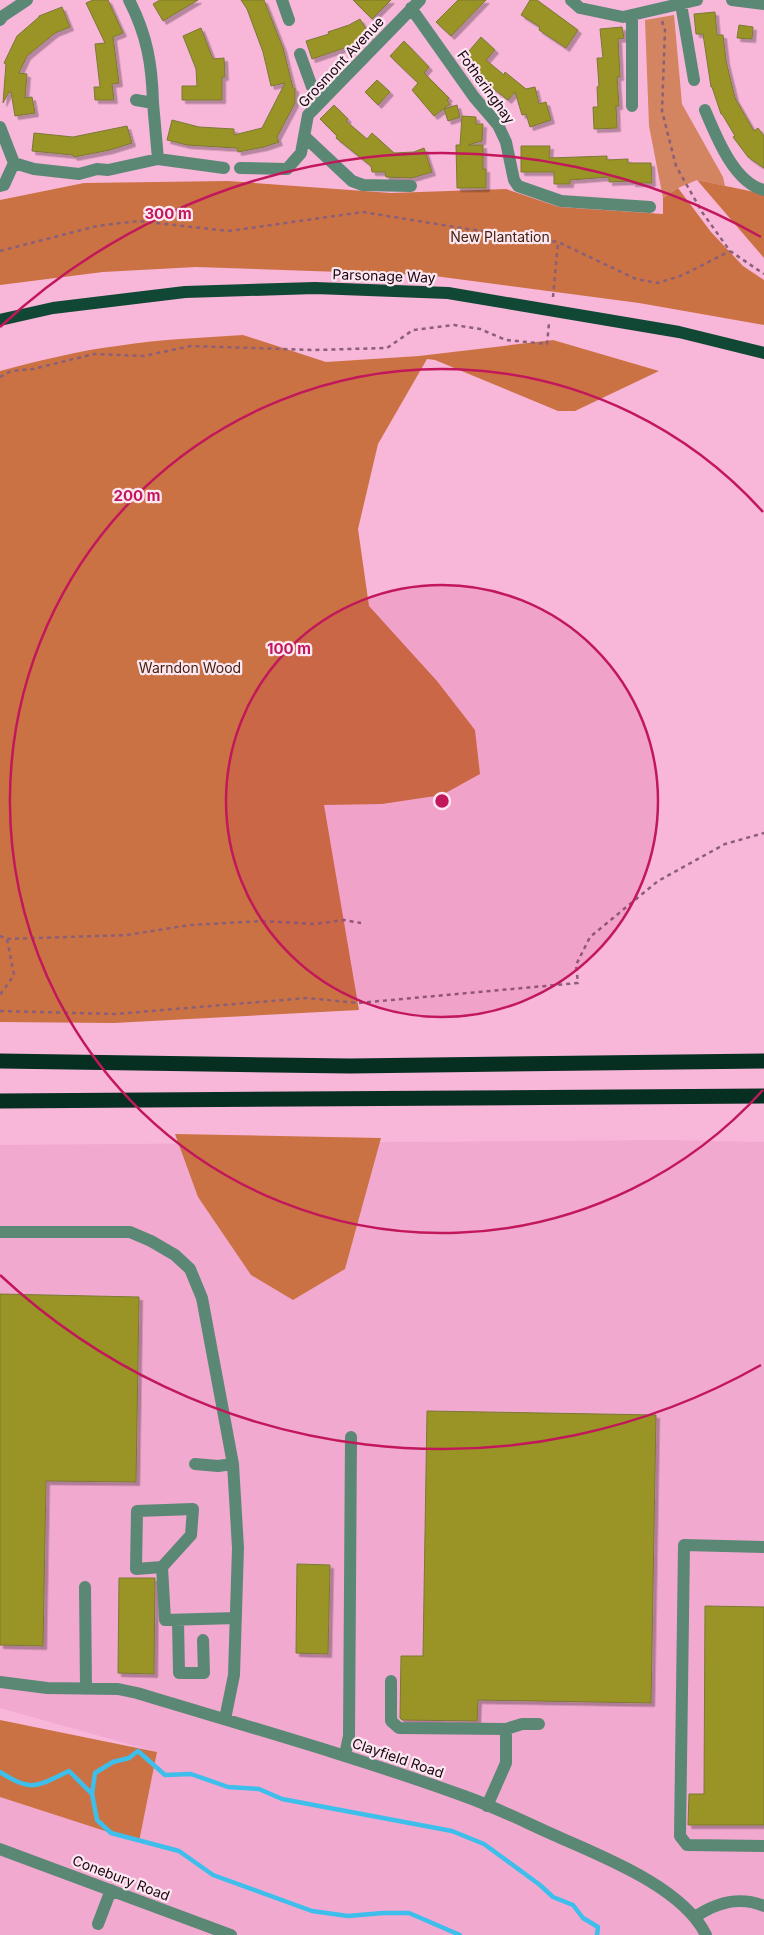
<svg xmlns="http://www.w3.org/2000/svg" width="764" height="1935" font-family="Inter,sans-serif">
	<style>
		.built { fill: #f2a9cf }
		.green { fill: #d28560 }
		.forest { fill: #cb7245 }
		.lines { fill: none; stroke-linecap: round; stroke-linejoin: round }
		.stream { stroke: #3dbeeb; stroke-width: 4.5 }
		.building { fill: #9a9425; stroke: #7b7835; filter: url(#shadow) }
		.path { stroke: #8b5f77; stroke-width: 2.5; stroke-dasharray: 4 4; stroke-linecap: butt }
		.minor { stroke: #5b8875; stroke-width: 12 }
		.major { stroke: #114735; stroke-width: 12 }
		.highway { stroke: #062e21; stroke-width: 15 }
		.ring { fill: none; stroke: #c2185b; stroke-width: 2.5 }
		.labels { text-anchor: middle; stroke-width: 4.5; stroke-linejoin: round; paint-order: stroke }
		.street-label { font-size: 14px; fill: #1a0511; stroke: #fce7f1 }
		.park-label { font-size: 14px; fill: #45210e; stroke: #fce7f1 }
		.centre { fill: #c2185b; stroke: #fce7f1; stroke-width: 2.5 }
		.ring-label { font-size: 15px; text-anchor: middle; font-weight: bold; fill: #c2185b; stroke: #fce7f1; stroke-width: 4.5; stroke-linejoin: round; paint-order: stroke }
	</style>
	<defs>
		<filter id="shadow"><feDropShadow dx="3.5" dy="3.5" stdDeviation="0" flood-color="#0004"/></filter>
	</defs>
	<rect width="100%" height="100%" fill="#f8b6d9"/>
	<!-- built -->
	<path class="built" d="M667,1140L764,1142V1935H0V1797L139,1842L157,1752L0,1708V1145Z"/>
	<!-- green -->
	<path class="green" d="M674,15L682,104L723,177L725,186L697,180L678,188L663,198L649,126L645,20Z"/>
	<!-- forest -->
	<path class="forest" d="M697,180L764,194V258Z
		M228,181L391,193L506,189L559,207L663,214V198L678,188L711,232L743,266L764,280V325L639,303L427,275L196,267L103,272L0,285V200L84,183Z
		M243,335L326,362L419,356L553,340L659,371L575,411H558L435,360L427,359L378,444L358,529L369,606L437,681L475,730L480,774L442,795L382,804L324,805L359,1010L114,1023L0,1022V371C38,361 77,351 117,346C159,339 201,338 243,335Z
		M175,1134L381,1138L345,1269L293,1300L251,1275L198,1197Z
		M0,1720L157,1752L139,1842L0,1797Z"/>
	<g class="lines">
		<!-- stream -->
		<path class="stream" d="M0,1772C32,1793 37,1786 69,1771L92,1794L95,1773L113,1762L129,1758L138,1751L165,1775L191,1774L228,1787L259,1789L282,1799L452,1831L484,1844L540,1885L553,1897L573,1905L583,1918L598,1927L597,1935
			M92,1794L97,1820L111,1833L179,1851L213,1875L312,1911L348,1916L383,1913H409L460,1935"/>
	</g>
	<!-- building -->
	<path class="building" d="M93,0H108L123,33L113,37L119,83L112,84L114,100H95L94,87H100L95,44L105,43L86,3Z
		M160,0H198L163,21L153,4Z
		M241,0H264L283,48L293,88H295V103L277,137L279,142L264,147L238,152L237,148L187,145L167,140L172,120L199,127L234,129V135L262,128L285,83L271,86L263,52L247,9Z
		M353,0H391L372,19Z
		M458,0H486L451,36L436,22Z
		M530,0H537L578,30L566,48L539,30L540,27L521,15Z
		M62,7L70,27L55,33L27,56L19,73L27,74L25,98L32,97L35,113L15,116L11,92H9L3,103L6,64L4,63L17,36L39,17V16Z
		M715,12L717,35H723L726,61L735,98L754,131L758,128L764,136V168L748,157L733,137L735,136L722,114H721L712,87H711L703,34H696L694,14Z
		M360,19L370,35L356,44L312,59L306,41L329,34L328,32L349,25Z
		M739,25L753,27L752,39L737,38Z
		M622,27L624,38L618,39L620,77H617L619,106H616L617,128L594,129L593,107H598L597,87L599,86L597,58H603L600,29Z
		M201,28L213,59L224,58L225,77H222V100H182V86H197L196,69L183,36Z
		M481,37L495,50L486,60L504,75L505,72L526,89L535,87L539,104L546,102L551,120L530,127L526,114L522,115L515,92L508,100L490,86L488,89L478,80L482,75L463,58Z
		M404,41L429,67L424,73L449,98L447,100L450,104L434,116L412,90L418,83L390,56Z
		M377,80L390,92L378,105L365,92Z
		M334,105L348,119L346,121L367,139L372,133L394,153L414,152L424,148L432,172L412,178L386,177L385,172H372L371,166L336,138L337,136L320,119Z
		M457,105L460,117L448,121L444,109Z
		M462,116L476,117V124H483L482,141L468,145H483V169H486V188H457L456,145H460Z
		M127,126L132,143L110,150L74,157L73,155L32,151L34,133L73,137Z
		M521,146H550L549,158L607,156V160L628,159V163H651L652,183H632V181L609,182V177L570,180V184H554V172H521Z
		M0,1294L139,1297L136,1482L46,1481L43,1646L0,1645Z
		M427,1411L656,1415L651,1703L478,1700L477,1721L402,1720L400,1718L401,1656H423Z
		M297,1564L330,1565L328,1654L296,1653Z
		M119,1578H155L154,1674L118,1673Z
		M705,1606L764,1607V1825H688L689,1794H704Z"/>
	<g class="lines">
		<!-- path -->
		<path class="path" d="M662,21L665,30L662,111L676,166L702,212L730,251L764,274
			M0,251L97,226L138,221L229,231L363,212L461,228L558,242L636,279L658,283L683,275L730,251
			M553,297L558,242
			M0,377L11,371L33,369L94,354L144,356L191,346L314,350L387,348L413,330L454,325L480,329L506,340L547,344L549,323
			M0,936L7,939L14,975L0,995
			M7,939L127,935L190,925L263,921L314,924L344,920L361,923
			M0,1011L115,1014L307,998L358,1003L578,983L576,965L590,937L658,881L725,844L764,833"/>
		<!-- minor -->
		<path class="minor" d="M129,0C147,35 152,64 153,103L136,100
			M282,0L289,20
			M571,0L580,8L623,17L697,0
			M732,0L764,4
			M681,4L694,80
			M411,8L474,97L498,125L506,142L514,180L518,186L561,201L650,207
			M632,15V106
			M0,20L3,16L27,0
			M300,54L312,87L324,98
			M153,103L158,159
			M705,110C716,136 734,183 764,190
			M0,127L14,163
			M304,136L352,181L363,185L411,186
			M14,163L34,169L79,174L97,169L108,170L158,159L224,168
			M240,168L287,169L301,153L308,115L420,0
			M0,186L4,185L14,163
			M0,1232H130L151,1241L175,1255L190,1269L202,1298L233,1464L238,1548L234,1675L225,1719
			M195,1464L218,1466L233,1464
			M764,1547L684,1545L680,1836L687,1845L764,1846
			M162,1567L136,1569L137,1511L193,1509L191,1535L162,1567L165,1620L236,1618
			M85,1587L86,1689
			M178,1620L179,1673H204L203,1640
			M391,1681V1721L399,1728L506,1729L522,1724H539
			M0,1682L47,1688L118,1689L137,1693C246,1726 356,1757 464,1796C495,1807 525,1822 554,1835C601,1856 683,1887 706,1935
			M345,1755L349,1736L351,1437
			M487,1806L506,1763V1729
			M0,1849L231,1935
			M695,1917C717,1902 739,1896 764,1906
			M98,1924L111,1890"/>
		<!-- major -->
		<path class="major" d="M0,320L53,308L185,292L315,288L448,293L679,332L764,353"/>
		<!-- highway -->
		<path class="highway" d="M0,1061L350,1066L764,1061
			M0,1101L764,1096"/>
	</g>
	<!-- distance rings -->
	<circle cx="442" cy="801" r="216" fill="#c2185b" fill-opacity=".12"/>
	<g class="ring">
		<circle cx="442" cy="801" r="216"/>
		<path d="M763 1090A432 432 0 1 1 763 512"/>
		<path d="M761 1365A648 648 0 0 1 0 1275M0 327A648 648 0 0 1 761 237"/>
	</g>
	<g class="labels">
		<!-- street labels -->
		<g class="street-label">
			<text transform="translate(341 62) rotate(-47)" y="5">Grosmont Avenue</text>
			<text transform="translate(486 87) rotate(54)" y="5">Fotheringhay</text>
			<text transform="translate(384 276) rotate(2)" y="5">Parsonage Way</text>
			<text transform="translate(398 1758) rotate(19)" y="5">Clayfield Road</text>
			<text transform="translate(121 1878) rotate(21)" y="5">Conebury Road</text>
		</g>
		<!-- park labels -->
		<g class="park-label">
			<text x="500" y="242">New Plantation</text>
			<text x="190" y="673">Warndon Wood</text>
		</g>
	</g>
	<circle cx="442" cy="801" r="8" class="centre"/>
	<g class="ring-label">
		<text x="168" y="219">300 m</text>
		<text x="137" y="501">200 m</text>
		<text x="289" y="654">100 m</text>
	</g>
</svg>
